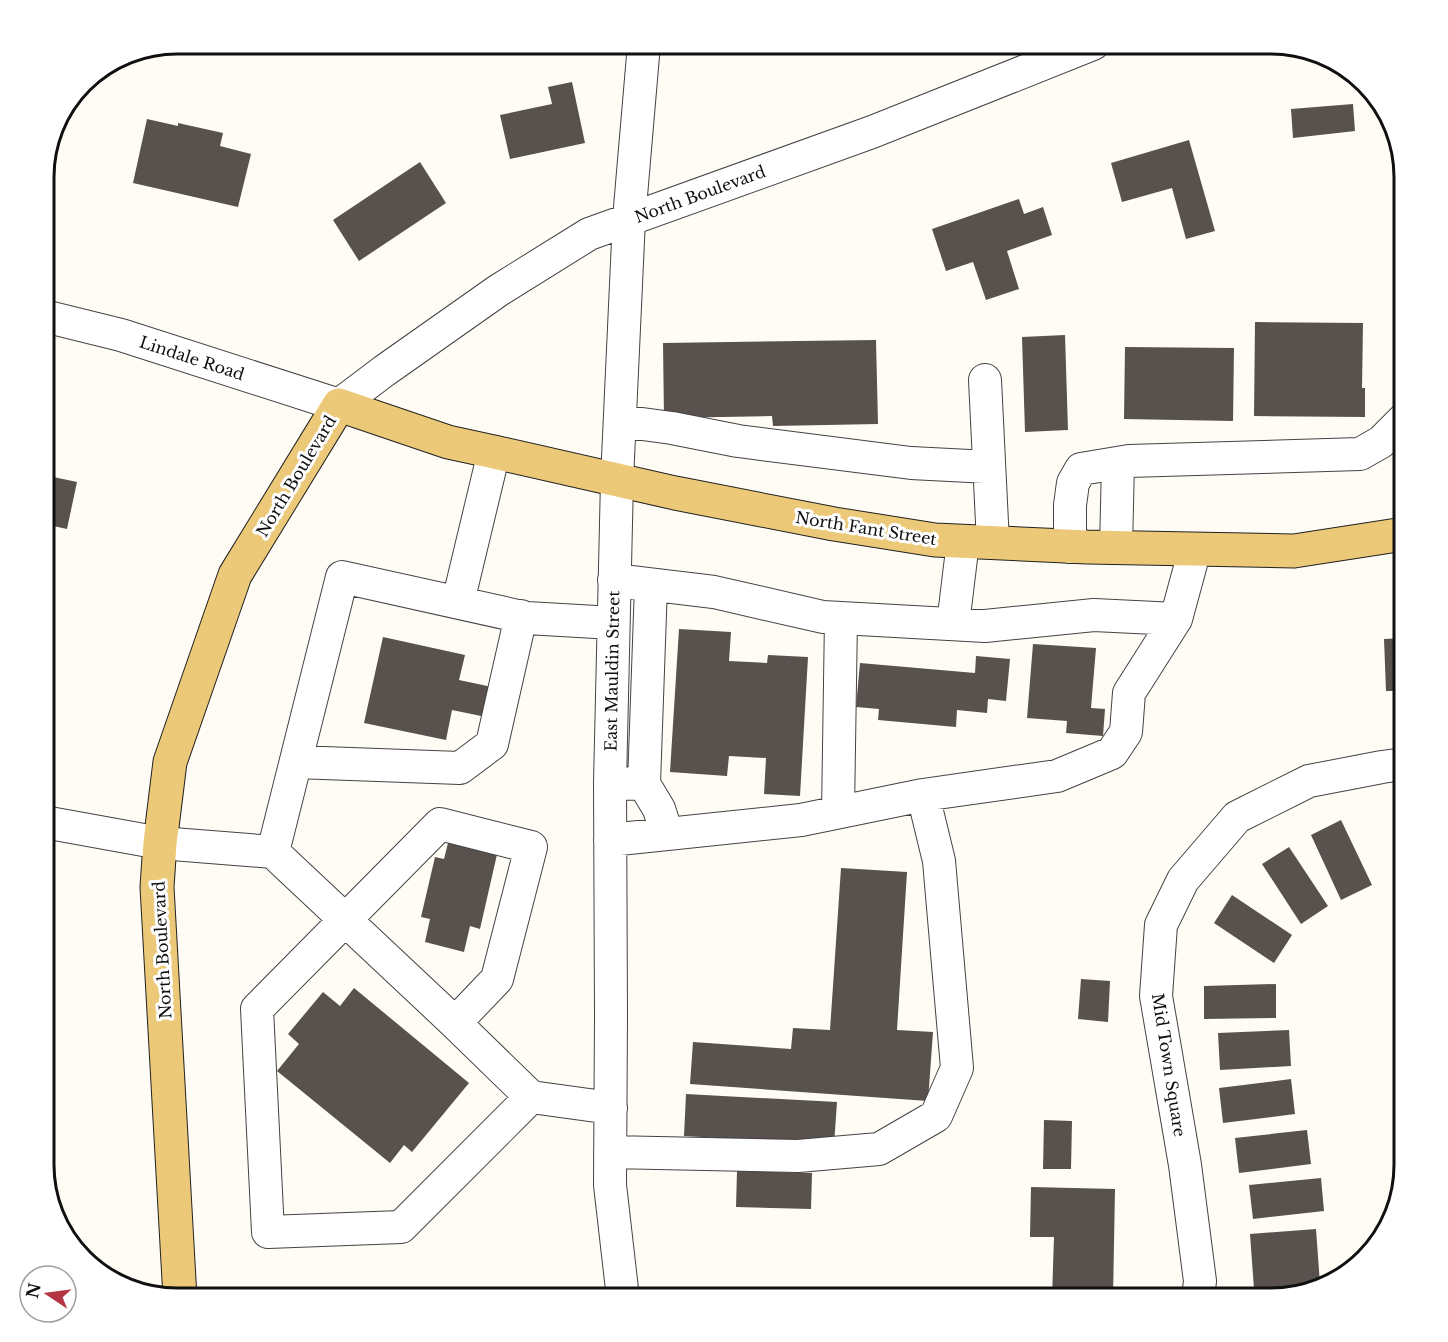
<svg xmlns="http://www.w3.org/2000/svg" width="1448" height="1342" font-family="'Libre Baskerville',serif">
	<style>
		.building { fill: #58514e }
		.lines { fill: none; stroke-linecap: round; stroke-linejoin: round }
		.minor-casing { stroke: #434343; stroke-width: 34 }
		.major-casing { stroke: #212121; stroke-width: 35 }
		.minor { stroke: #fff; stroke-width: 32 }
		.major { stroke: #ebc978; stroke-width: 33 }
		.labels { text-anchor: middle; stroke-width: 6; stroke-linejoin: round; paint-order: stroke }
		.street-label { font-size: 16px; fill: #101010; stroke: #fff }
		.rim { fill: none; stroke: #101010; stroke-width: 3 }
	</style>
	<rect width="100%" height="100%" fill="#fefcf5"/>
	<!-- building -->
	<path class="building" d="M572,82L585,143L510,159L500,115L552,104L548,87Z
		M1353,104L1355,131L1293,138L1291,109Z
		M147,119L178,126V123L223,133L220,146L251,154L238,207L133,183Z
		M1189,140L1215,231L1186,239L1172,188L1122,202L1111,163Z
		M420,162L446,203L359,261L333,220Z
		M1019,199L1024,214L1043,207L1052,235L1007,251L1019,289L986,300L973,262L946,271L932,229Z
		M1255,322L1363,323L1362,388H1365V417L1254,416Z
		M1065,335L1068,430L1025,432L1022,337Z
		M876,340L878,424L773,426L772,416L664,418L663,343Z
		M1125,347L1234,348L1233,421L1124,419Z
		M44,475L77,482L67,529L44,524Z
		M679,629L731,632L729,661L767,663L768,655L808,657L800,796L764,794L766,758L729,756L727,776L670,772Z
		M383,637L465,655L459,680L492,687L486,717L452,710L446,740L364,723Z
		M44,638L52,640L45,673H44Z
		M1404,638V691H1386L1384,639Z
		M1033,644L1096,648L1091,708L1105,709L1103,736L1066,733L1067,721L1027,718Z
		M976,656L1010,659L1006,701L988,699L987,713L957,710L956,727L878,720L879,709L856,707L860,663L975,673Z
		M1341,820L1372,885L1341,900L1311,835Z
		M449,839L498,850L480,929L470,926L464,952L425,942L430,919L421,917L435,857L444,859Z
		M1289,847L1328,906L1301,924L1262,864Z
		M841,868L907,872L897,1030L933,1032L928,1101L690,1084L693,1042L791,1049L793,1028L830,1030Z
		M1232,895L1292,935L1274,963L1214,923Z
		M1081,979L1110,981L1108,1022L1078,1019Z
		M1276,984V1018L1204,1019V986Z
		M354,988L469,1083L412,1152L404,1145L390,1163L277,1071L299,1044L288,1034L323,992L340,1006Z
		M1289,1030L1291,1066L1220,1070L1218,1033Z
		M1291,1079L1295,1114L1223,1123L1219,1088Z
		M686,1094L837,1102L834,1145L684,1136Z
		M1044,1120L1072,1121L1071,1169H1043Z
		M1307,1130L1311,1164L1239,1173L1235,1138Z
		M737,1171L812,1173L811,1209L736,1207Z
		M1321,1178L1324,1211L1253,1219L1249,1185Z
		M1031,1187L1115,1189L1113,1298H1052L1054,1237H1030Z
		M1316,1229L1320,1284L1254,1289L1250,1234Z"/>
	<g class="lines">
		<!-- minor casing -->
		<g class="minor-casing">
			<path id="minor" d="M44,316L121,335L339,405L384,371L499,290L589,234L872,132L1093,44
				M985,380L993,543
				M620,421L672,428L738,441L911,463L989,467
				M1070,547V505L1073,483L1081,469L1129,461L1360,454L1381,442L1404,419
				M1116,548L1118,463
				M458,602L494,452
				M1176,619L1195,549
				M953,624L963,542
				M296,762L460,768L492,744L521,616
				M610,783L644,784L651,585
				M644,784L659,809L667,834
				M838,812L841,618
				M44,822L160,843L273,852L455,1023L531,1097
				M610,840L801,820L923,795L1057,776L1112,753L1126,732L1129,693L1176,619L1094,615L985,626L823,617L714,592L614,580
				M273,852L342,577L527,618L613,623
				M455,1023L497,979L531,847L440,824L257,1009L268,1232L401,1227L531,1097L611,1108
				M610,1152L798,1156L879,1149L936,1116L957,1068L939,861L923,795
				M623,1298L610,1185L611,1016L610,783L617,480L629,219L644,44
				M1198,1298L1200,1281L1185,1165L1156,996L1161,925L1183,880L1237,817L1309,781L1382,767L1404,764"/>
		</g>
		<!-- major casing -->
		<g class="major-casing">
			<path id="major" d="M180,1298L157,887L160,843L170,762L235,575L339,405L448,442L494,452L675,493L834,524L935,540L1087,547L1294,551L1404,534"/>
		</g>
		<!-- minor -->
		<use href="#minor" class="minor"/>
		<!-- major -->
		<use href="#major" class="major"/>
	</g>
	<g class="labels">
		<!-- street labels -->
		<g class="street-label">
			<text transform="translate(700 194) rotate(-20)" y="6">North Boulevard</text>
			<text transform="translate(192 358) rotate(18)" y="6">Lindale Road</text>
			<text transform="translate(296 476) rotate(-59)" y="6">North Boulevard</text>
			<text transform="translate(866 528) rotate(9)" y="6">North Fant Street</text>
			<text transform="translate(612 671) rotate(-89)" y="6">East Mauldin Street</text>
			<text transform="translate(162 950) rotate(-93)" y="6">North Boulevard</text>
			<text transform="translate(1169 1065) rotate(81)" y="6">Mid Town Square</text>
		</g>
	</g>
	<!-- crop -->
	<path d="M0 0H1448V1342H0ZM177 54H1271A123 123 0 0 1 1394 177V1165A123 123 0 0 1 1271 1288H177A123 123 0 0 1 54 1165V177A123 123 0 0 1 177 54Z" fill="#fff" fill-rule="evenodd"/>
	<path class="rim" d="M177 54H1271A123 123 0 0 1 1394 177V1165A123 123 0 0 1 1271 1288H177A123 123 0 0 1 54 1165V177A123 123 0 0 1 177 54Z"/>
	<!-- north arrow -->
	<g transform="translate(48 1294) rotate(283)"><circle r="28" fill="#ffffff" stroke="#9f9f9f" stroke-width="1.5"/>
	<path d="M0-4.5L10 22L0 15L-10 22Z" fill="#b43542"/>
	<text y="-9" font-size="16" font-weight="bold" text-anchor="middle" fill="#101010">N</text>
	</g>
</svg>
